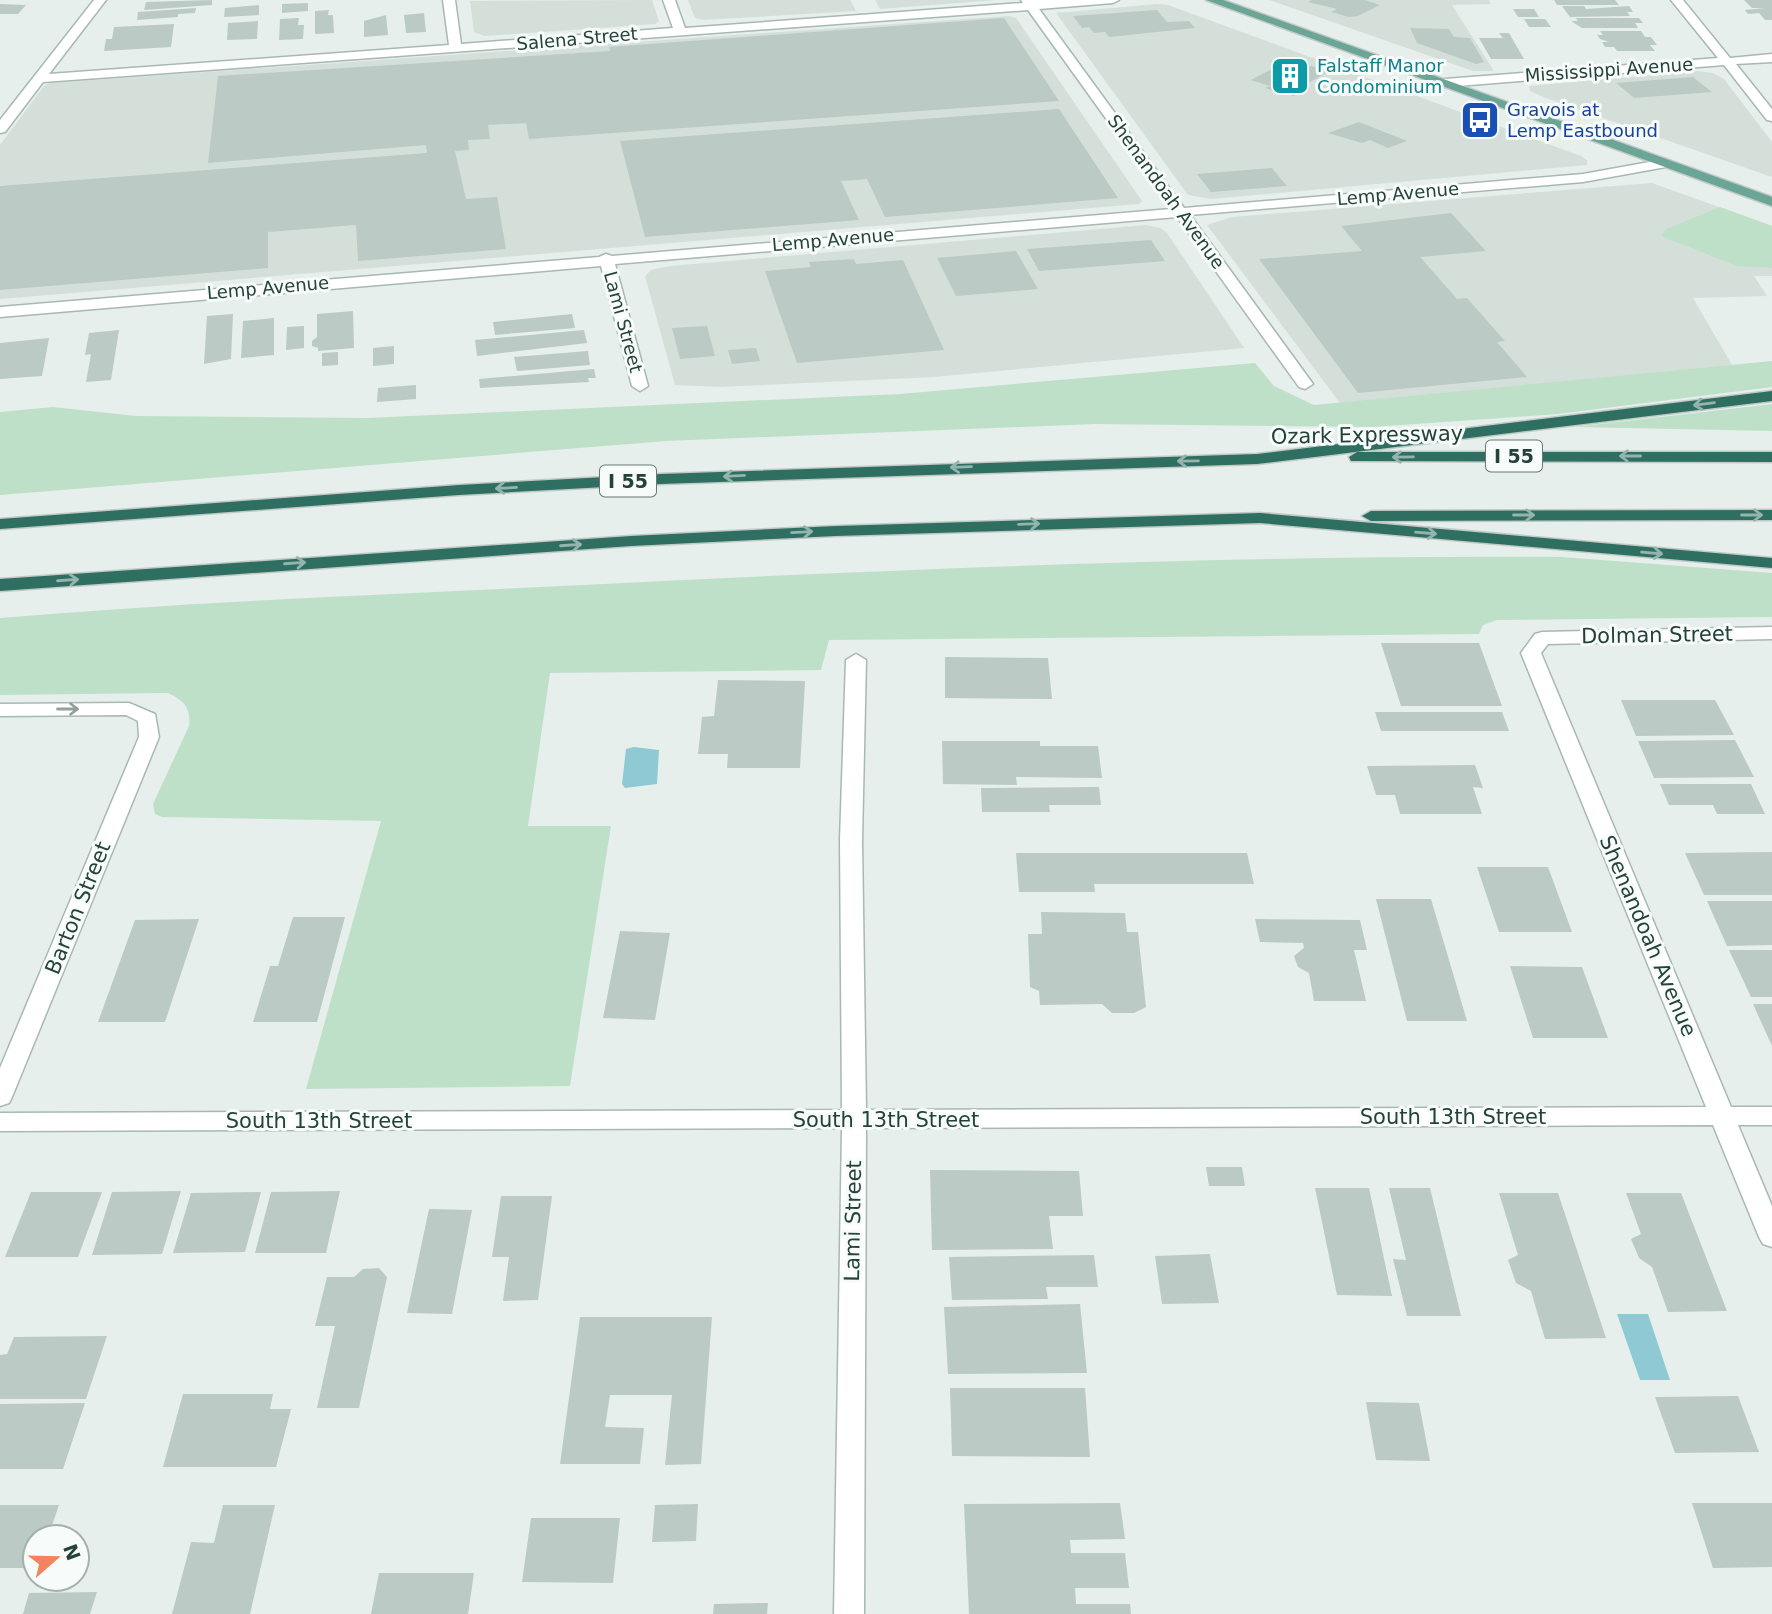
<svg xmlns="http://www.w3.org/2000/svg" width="1772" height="1614" font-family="'DejaVu Sans',sans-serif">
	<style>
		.built { fill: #d4dfda }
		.green { fill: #bfe0c8 }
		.water { fill: #8ec9d4 }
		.building { fill: #bbcac4 }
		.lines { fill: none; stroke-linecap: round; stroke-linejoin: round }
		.street-casing { stroke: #a8b8b2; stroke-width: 3 }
		.primary-casing { stroke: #c2cac8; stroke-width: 3 }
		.highway-casing { stroke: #c2cac8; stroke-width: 3 }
		.street { fill: #fff; fill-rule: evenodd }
		.primary { fill: #6aa596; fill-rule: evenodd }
		.highway { fill: #2f6f62; fill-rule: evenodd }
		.oneway { stroke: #93b5ae }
		.oneway2 { stroke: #92a09c }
		.labels { text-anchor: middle; stroke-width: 6; stroke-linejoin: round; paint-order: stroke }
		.far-street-label { font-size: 18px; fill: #24423a; stroke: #f7fbf9 }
		.far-culture-label { font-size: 18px; fill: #0d838f; stroke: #f7fbf9; text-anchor: start }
		.far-transit-label { font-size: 18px; fill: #164399; stroke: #f7fbf9; text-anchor: start }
		.shield { fill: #f7fbf9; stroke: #637a73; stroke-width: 2 }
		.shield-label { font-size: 19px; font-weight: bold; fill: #24423a }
		.street-label { font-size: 21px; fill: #24423a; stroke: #f7fbf9 }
	</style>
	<rect width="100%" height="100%" fill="#e6efeb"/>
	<!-- built -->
	<path class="built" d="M652,0L659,21L655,24L485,36L474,32L470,1Z
		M688,0H850L856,11L703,20L695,18Z
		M875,0H997L880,9Z
		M1269,0H1489L1491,4L1452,5L1494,71H1473Z
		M1157,4L1168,5L1581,156L1587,160V165L1211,199L1188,195L1056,13Z
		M1009,16L1016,18L1142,201L1139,204L0,299V145L44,86L50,83Z
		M1697,71L1713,73L1724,79L1772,142V177L1543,97L1530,91L1529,86Z
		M1652,183L1772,226V276H1754L1767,296L1693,298L1732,365L1340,403L1207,225L1232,217Z
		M1146,225L1160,228L1167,233L1244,348L934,377L720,387L675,385L645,276L651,270L670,266Z"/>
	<!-- green -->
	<path class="green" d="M1720,207L1772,226V268L1737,266L1661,236L1666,229Z
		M1772,361V387L1558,414L1373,427L1095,424L666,441L0,495V412L53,407L136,416L367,418L900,394L1255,363L1274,386L1314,405Z
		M1772,404V431L1575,427Z
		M1562,557L1772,573V617L1497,620L1483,625L1479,634L829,640L821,670L550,673L528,826H611L570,1086L306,1089L381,821L162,817L155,814L153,804L189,726C191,707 184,701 168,693L0,695V618C201,601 402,594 604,584C923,568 1242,555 1562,557Z"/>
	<!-- water -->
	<path class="water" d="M634,747L659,750L657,784L625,788L622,784L626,749Z
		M1617,1314H1648L1670,1380H1640Z"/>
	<!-- building -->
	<path class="building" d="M212,0V5L144,10L146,2Z
		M1311,0H1365L1380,5L1358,16L1349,17L1331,12L1337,9L1308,2Z
		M1554,0H1615L1619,5H1557Z
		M1744,0H1772V20H1765L1759,13L1748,14L1745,10L1765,8H1752Z
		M308,3V11L282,13V4Z
		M0,4L26,5L18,14H0Z
		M259,5V15L224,17L225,8Z
		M1562,6H1584L1586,9L1629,6L1633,12H1627L1630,16L1570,17Z
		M196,8L195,13L178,14V17L137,20L138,12Z
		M1513,9H1534L1539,17H1518Z
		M329,10L328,15H333L334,33L315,34V11Z
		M1157,10L1167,22L1189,21L1195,28L1109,37L1105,32L1094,33L1089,27L1082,28L1073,16Z
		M424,13L426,32L406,33L404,15Z
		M386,15L388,35L364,37V21Z
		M299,18L298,25H304L303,39L279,40L280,19Z
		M1004,18L1059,101L529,139L526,123L488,125L490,139L468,140L469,150L455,151L466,199L497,197L506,249L358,261L356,225L268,232V268L0,290V186L427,153L426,145L208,163L218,76L610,51L609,47Z
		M1576,18H1639L1643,23H1635L1638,28H1582L1571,21H1578Z
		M1524,19H1545L1551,27H1529Z
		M258,21L257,39L227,40L228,23Z
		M174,24L171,47L104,51L106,39H112L114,27Z
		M1410,28L1449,29L1454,37L1470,38L1484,62L1476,64L1417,43Z
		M1600,31H1641L1645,37H1651L1657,45H1650L1655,51H1617L1614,47H1605L1602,42H1609L1600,39L1597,35H1603Z
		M1499,33H1509L1524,59H1491L1479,38H1503Z
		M1288,60L1330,71L1297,89L1303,91L1294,96L1265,88L1270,86L1251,80Z
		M1693,77L1712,92L1634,98L1616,83Z
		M1059,109L1118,198L885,217L867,179L841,181L859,220L645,237L620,141Z
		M1359,122L1407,141L1388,148L1370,140L1362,143L1328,133Z
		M1272,168L1287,186L1211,192L1197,174Z
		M1451,213L1486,251L1420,257L1457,299L1467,298L1505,341L1497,342L1527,377L1358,393L1259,259L1362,251L1341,226Z
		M1151,240L1165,261L1039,271L1027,249Z
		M1016,251L1038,289L956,296L937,258Z
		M854,259L856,264L903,260L944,350L797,363L765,271L811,267L809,262Z
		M353,311L354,348L318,351V348L312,346V341L317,337V314Z
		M233,314L231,359L204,364L207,316Z
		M572,314L575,328L495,335L493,322Z
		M274,318V355L241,358L243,321Z
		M304,326V348L286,350L287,327Z
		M707,326L715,356L680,359L672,328Z
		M119,330L111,380L86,382L91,354L85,355L89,333Z
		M584,330L587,343L477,356L475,340Z
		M49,338L42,376L0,379V343Z
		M394,346V364L373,366V348Z
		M756,348L760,361L732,364L728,350Z
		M588,351L590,365L517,371L514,357Z
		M338,352V365L322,366V353Z
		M594,369L596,378H588L589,382L480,388L479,379Z
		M416,385V399L377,402L378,388Z
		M1381,643H1479L1502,706H1401Z
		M945,657L1048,658L1052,699L945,698Z
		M718,680L805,681L800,768H727L728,754H698L702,717L714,716Z
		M1621,700H1715L1734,735L1636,736Z
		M1375,712H1502L1509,731H1381Z
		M1735,740L1754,777L1654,778L1638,741Z
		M942,741H1040V746H1098L1102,778L1016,777L1017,785L943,784Z
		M1475,765L1483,788L1473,787L1482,814H1400L1395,795H1376L1367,766Z
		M1660,784H1751L1765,814H1717L1713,805H1669Z
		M1099,787L1101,805H1049L1050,812H982L981,788Z
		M1772,852V895H1704L1685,853Z
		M1016,853H1247L1254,884H1094L1095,892H1019Z
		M1477,867H1548L1572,932H1499Z
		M1376,899H1431L1467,1021H1407Z
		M1707,901H1772V945L1727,946Z
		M1041,912L1125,913L1127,932H1138L1146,1007L1134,1013H1112L1102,1004L1040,1005L1039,991L1030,987L1028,934H1042Z
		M293,917H345L317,1022H253L270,966H278Z
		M199,919L165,1022H98L135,920Z
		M1255,919L1360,920L1367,950H1354L1366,1001H1314L1309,973L1298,967L1294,956L1304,948L1303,943L1260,942Z
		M620,931L670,933L655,1020L603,1018Z
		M1729,950H1772V997H1751Z
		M1510,966L1582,967L1608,1038H1533Z
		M1753,1004H1772V1046Z
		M1206,1167H1242L1245,1186H1209Z
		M930,1170L1079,1171L1083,1216H1049L1053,1249L932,1250Z
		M1315,1188H1369L1392,1296L1337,1295Z
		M1389,1188H1430L1461,1316H1407L1393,1259L1406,1260Z
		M181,1191L162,1254L92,1255L112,1192Z
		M340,1191L326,1253H255L271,1192Z
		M31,1192H102L78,1257H5Z
		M261,1192L245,1252L173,1253L191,1193Z
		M1499,1193H1558L1606,1338L1545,1339L1531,1291L1516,1283L1508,1260L1518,1255Z
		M1626,1193H1681L1727,1311L1668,1312L1652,1267L1639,1258L1631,1239L1641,1234Z
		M501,1196H552L538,1300L503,1301L509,1257H492Z
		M429,1209L472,1210L452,1314L407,1313Z
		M1210,1254L1219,1303L1162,1304L1155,1256Z
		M1094,1255L1098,1287H1046L1048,1299L952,1300L949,1257Z
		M379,1268L387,1277L359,1408H317L335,1326H315L327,1277H354L363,1269Z
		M1080,1304L1087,1373L948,1374L944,1307Z
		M580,1317H712L701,1464L665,1465L672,1395H610L605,1427L644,1428L640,1464H560Z
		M107,1336L86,1399H0V1355L7,1354L14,1337Z
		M950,1388H1085L1090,1457L952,1456Z
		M183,1394H273L270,1409H291L276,1467H163Z
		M1738,1396L1759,1452L1675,1453L1655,1397Z
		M1366,1402L1419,1403L1430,1461L1376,1460Z
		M85,1403L63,1469H0V1404Z
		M1120,1503L1125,1539L1070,1540L1071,1553H1125L1129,1588H1075L1076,1604H1130L1131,1614H969L964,1504Z
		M1692,1503H1772V1567L1713,1568Z
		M698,1504L696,1541L652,1542L655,1505Z
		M0,1505H59L48,1537H35V1568H0Z
		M223,1505H275L250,1614H172L191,1542L214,1543Z
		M531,1518H620L613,1583L522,1582Z
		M379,1573H474L468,1614H371Z
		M97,1592L90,1614H23L29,1593Z
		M768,1603L767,1614H713L714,1604Z"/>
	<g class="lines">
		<!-- street casing -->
		<g class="street-casing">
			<path id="street" d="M94,0H106L49,74L449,45L443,0H455L461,44L673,28L663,0H675L685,28L1023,3L1021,0H1119L1113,3L1039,9L1184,208L1583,174L1666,159L1673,163L1666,167L1583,182L1190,215L1313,384L1305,389L1299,387L1177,217L615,264L648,386L640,391L632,386L601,266L0,317V307L599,257L606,254L612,256L1171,209L1028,10L43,82L5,132L0,133V120Z
				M1671,0H1683L1730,58L1772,54V62L1736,64L1772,109V121L1767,120L1724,65L1445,87L1439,83L1445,79L1718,58Z
				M1772,627V639L1548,644L1541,653L1731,1107H1772V1125H1738L1772,1206V1247L1763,1244L1759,1237L1713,1125L866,1128L864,1614H834L842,1128L0,1131V1113L842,1110L840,840L846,660L856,654L866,660L862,840L866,1110L1706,1107L1521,653L1535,634L1542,632Z
				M129,703L155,714L159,737L12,1097L9,1103L0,1106V1068L139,737L138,721L126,715L0,716V704Z"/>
		</g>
		<!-- primary casing -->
		<g class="primary-casing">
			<path id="primary" d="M1206,0H1223L1772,197V206Z"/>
		</g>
		<!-- highway casing -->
		<g class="highway-casing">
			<path id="highway" d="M1772,391V401L1257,464L661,484L459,495L0,529V519L459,485L661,474L1257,454Z
				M1357,452H1772V462L1351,461L1349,457Z
				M1772,510V520L1371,521L1362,516L1371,511Z
				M1260,513L1772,558V568L1260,523L836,536L631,546L0,591V579L631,536L836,526Z"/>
		</g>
		<!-- street -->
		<use href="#street" class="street"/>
		<!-- primary -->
		<use href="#primary" class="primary"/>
		<!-- highway -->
		<use href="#highway" class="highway"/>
	</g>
	<!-- one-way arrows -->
	<defs><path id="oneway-shaft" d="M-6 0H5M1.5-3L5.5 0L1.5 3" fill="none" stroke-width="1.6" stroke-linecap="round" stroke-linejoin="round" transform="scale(1.75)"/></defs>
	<g class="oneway">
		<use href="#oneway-shaft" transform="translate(1704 404) rotate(173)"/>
		<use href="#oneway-shaft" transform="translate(1630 456) rotate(-180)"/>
		<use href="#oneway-shaft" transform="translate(1403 457) rotate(179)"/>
		<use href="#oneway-shaft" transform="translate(1188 461) rotate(179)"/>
		<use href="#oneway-shaft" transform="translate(961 467) rotate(178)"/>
		<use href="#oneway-shaft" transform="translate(734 476) rotate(177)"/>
		<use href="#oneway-shaft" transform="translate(506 488) rotate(177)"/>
		<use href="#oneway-shaft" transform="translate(1524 515)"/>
		<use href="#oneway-shaft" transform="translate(1752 515)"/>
		<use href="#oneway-shaft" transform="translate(1029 524) rotate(-2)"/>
		<use href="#oneway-shaft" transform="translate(802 532) rotate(-3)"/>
		<use href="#oneway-shaft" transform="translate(1426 533) rotate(5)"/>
		<use href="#oneway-shaft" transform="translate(571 545) rotate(-4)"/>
		<use href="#oneway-shaft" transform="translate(1652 553) rotate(5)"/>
		<use href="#oneway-shaft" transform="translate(295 563) rotate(-4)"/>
		<use href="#oneway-shaft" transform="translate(68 580) rotate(-4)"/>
	</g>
	<use class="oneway2" href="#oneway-shaft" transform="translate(68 709)"/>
	<!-- icons -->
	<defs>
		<g id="building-square" transform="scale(2.0125)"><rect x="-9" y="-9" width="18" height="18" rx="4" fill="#0f9aa8" stroke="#f7fbf9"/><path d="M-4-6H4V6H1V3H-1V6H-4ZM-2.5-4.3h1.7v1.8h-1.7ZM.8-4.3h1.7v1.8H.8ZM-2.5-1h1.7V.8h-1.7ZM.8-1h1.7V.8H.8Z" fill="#fff"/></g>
		<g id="bus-square" transform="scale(2.0125)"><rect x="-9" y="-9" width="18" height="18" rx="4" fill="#1a4fb4" stroke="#f7fbf9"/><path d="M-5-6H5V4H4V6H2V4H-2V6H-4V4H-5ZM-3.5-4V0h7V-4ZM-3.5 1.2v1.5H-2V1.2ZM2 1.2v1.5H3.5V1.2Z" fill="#fff"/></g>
	</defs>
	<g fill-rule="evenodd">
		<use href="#building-square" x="1290" y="76"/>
		<use href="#bus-square" x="1480" y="120"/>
	</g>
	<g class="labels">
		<!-- far-street labels -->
		<g class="far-street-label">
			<text transform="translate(577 39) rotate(-5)" y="6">Salena Street</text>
			<text transform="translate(1609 70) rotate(-4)" y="6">Mississippi Avenue</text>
			<text transform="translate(1166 192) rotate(54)" y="6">Shenandoah Avenue</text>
			<text transform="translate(1398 194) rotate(-5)" y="6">Lemp Avenue</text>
			<text transform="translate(833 240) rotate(-5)" y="6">Lemp Avenue</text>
			<text transform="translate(268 288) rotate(-5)" y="6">Lemp Avenue</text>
			<text transform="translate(623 322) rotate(75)" y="6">Lami Street</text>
		</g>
		<!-- far-culture labels -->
		<g class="far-culture-label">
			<text x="1317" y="72">Falstaff Manor<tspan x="1317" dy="21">Condominium</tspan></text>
		</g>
		<!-- far-transit labels -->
		<g class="far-transit-label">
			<text x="1507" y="116">Gravois at<tspan x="1507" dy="21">Lemp Eastbound</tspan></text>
		</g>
		<!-- shield labels -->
		<g class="shield">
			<rect x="1486" y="440.5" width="56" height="31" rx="5"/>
			<rect x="600" y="465.5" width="56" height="31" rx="5"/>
		</g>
		<g class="shield-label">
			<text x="1514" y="463">I 55</text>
			<text x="628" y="488">I 55</text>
		</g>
		<!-- street labels -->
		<g class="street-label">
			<text transform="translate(1367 435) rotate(-1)" y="7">Ozark Expressway</text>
			<text transform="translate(1657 635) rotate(-1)" y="7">Dolman Street</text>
			<text transform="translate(78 908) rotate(-68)" y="7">Barton Street</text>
			<text transform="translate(1648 936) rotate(67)" y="7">Shenandoah Avenue</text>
			<text x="1453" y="1124">South 13th Street</text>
			<text x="886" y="1127">South 13th Street</text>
			<text x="319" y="1128">South 13th Street</text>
			<text transform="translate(853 1221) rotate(-89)" y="7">Lami Street</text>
		</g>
	</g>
	<!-- north arrow -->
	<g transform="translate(56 1558) rotate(70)"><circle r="33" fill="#f7fbf9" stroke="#a3b1ad" stroke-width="2"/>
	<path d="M0-5L12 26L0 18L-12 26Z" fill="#f4845f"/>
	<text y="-10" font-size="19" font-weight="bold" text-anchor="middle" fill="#24423a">N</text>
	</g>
</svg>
